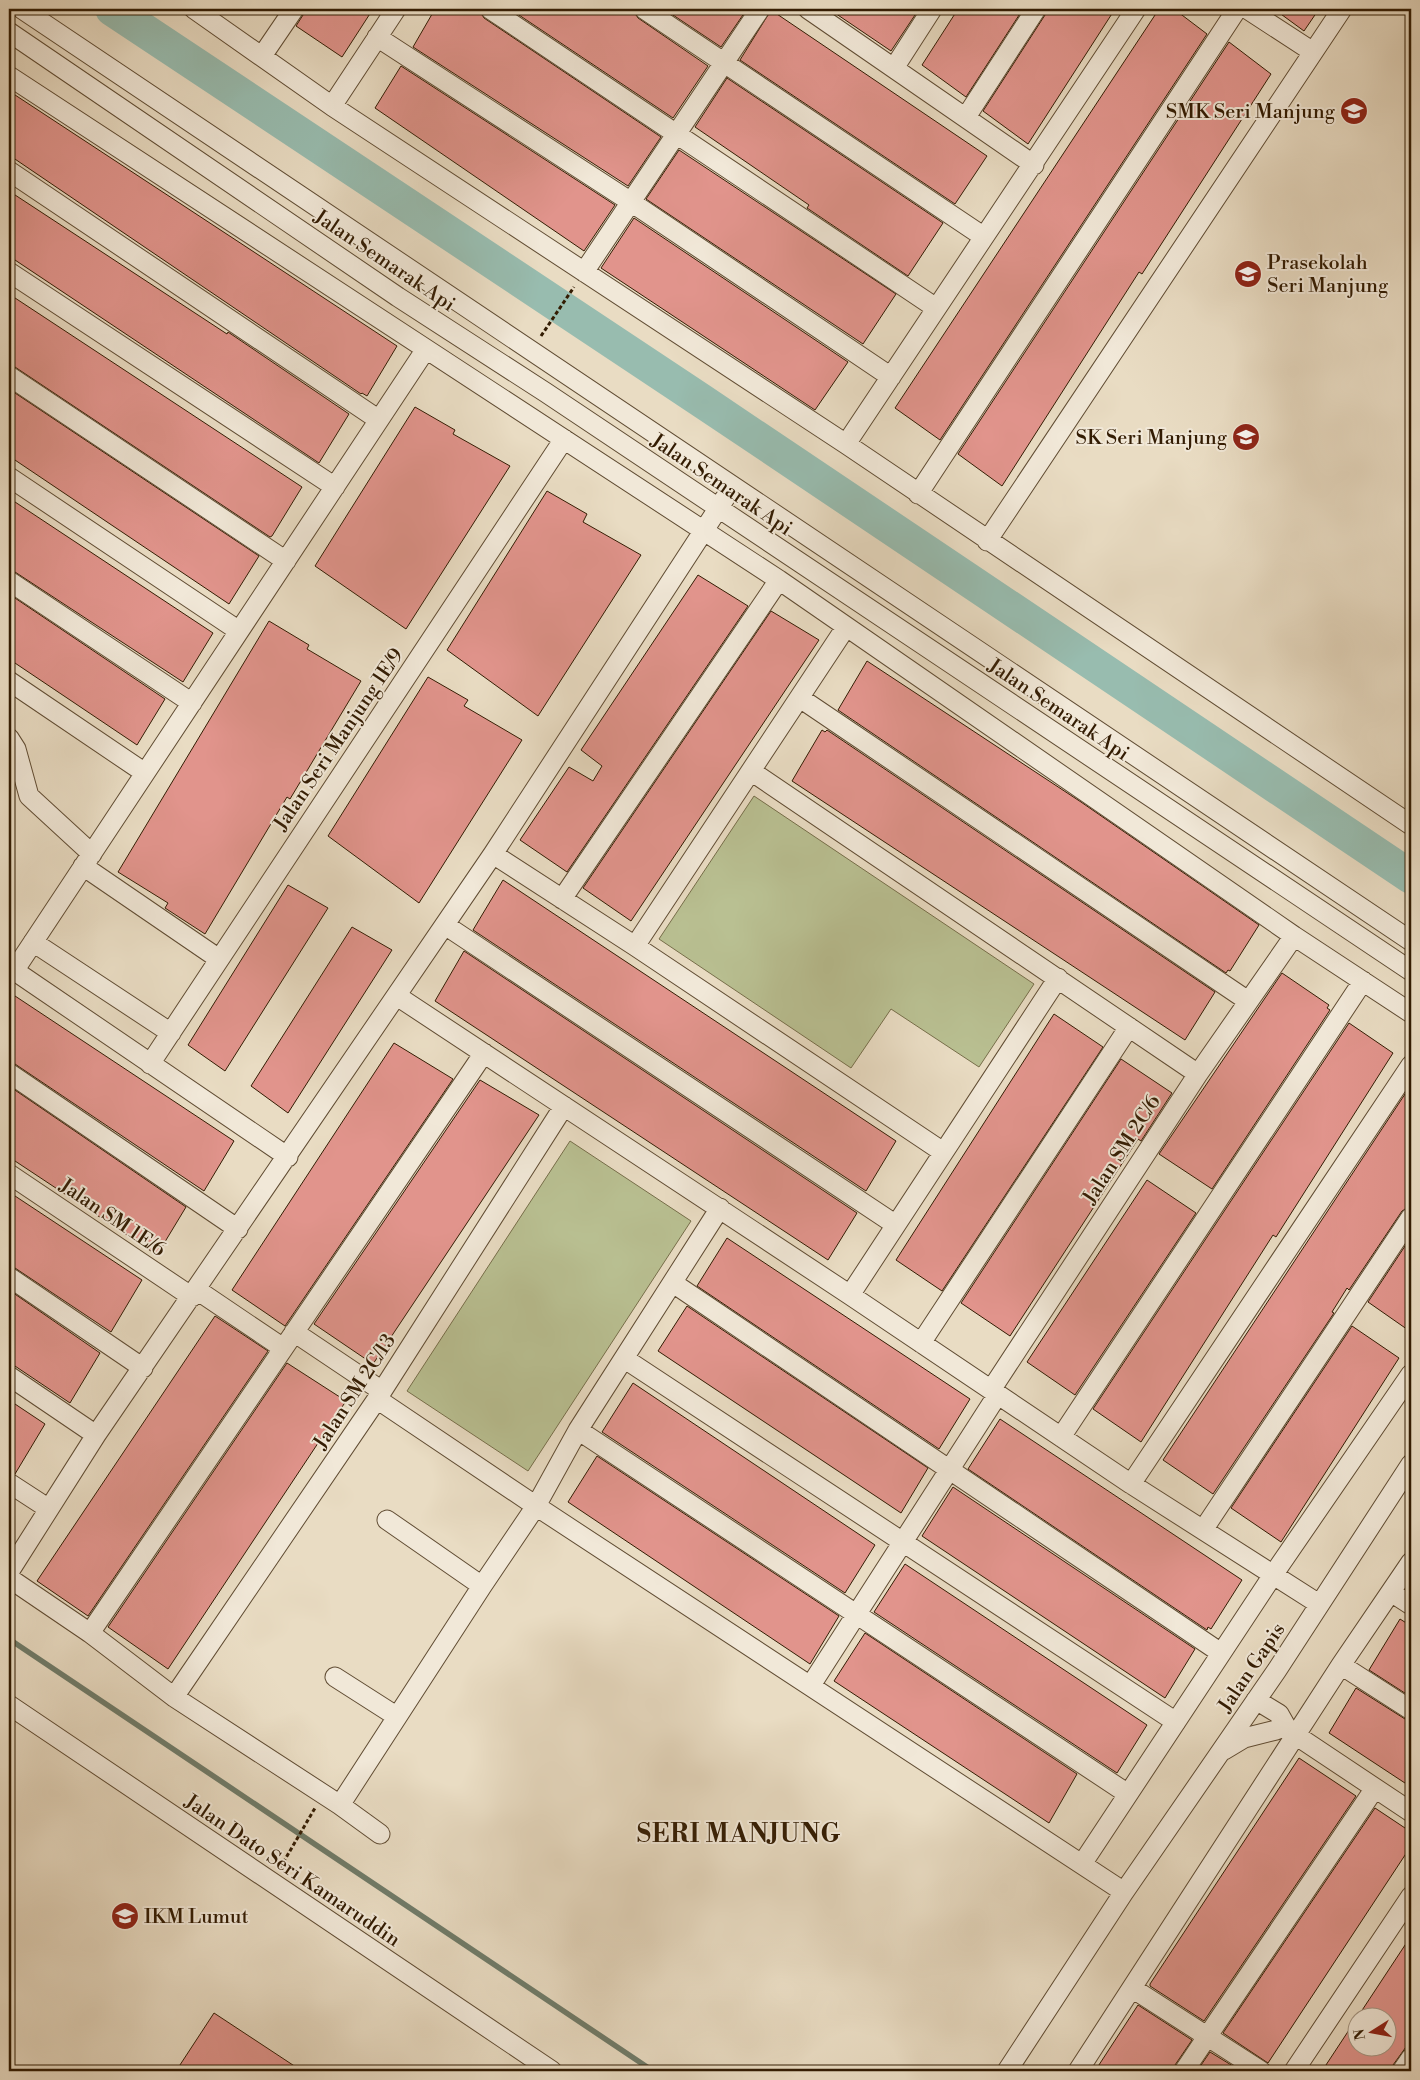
<svg xmlns="http://www.w3.org/2000/svg" width="1420" height="2080" font-family="'Libre Bodoni',serif">
	<style>
		.green { fill: #b9c092; stroke: #766e4a }
		.lines { fill: none; stroke-linecap: round; stroke-linejoin: round }
		.stream { stroke: #707c6a; stroke-width: 5.5 }
		.river { stroke: #98bcaf; stroke-width: 34 }
		.building { fill: #e1948c; stroke: #331c03; fill-rule: evenodd }
		.minor-casing { stroke: #604c33; stroke-width: 21 }
		.path { stroke: #331c03; stroke-width: 3; stroke-dasharray: 4 2.5; stroke-linecap: butt }
		.minor { stroke: #f1e8d8; stroke-width: 19 }
		.labels { text-anchor: middle; stroke-width: 4; stroke-linejoin: round; paint-order: stroke }
		.poi-label { font-size: 20px; fill: #331c03; stroke: #f1e8d8; text-anchor: end }
		.street-label { font-size: 20px; fill: #331c03; stroke: #f1e8d8 }
		.district-label { font-size: 25px; font-weight: bold; letter-spacing: 1px; fill: #331c03; stroke: #f1e8d8 }
	</style>
	<rect width="100%" height="100%" fill="#e9dcc3"/>
	<filter id="stains"><feTurbulence type="fractalNoise" baseFrequency=".004" numOctaves="4"/><feColorMatrix values="0 0 0 0 .2 0 0 0 0 .09 0 0 0 0 .02 0 0 0 .5 -.17"/></filter>
	<radialGradient id="worn" r=".72"><stop offset=".6" stop-color="#630" stop-opacity="0"/><stop offset="1" stop-color="#630" stop-opacity=".3"/></radialGradient>
	<!-- green -->
	<path class="green" d="M754,796L1034,984L979,1067L891,1009L851,1068L659,939Z
		M570,1141L691,1221L528,1471L407,1391Z"/>
	<g class="lines">
		<!-- stream -->
		<path class="stream" d="M9,1639L653,2071"/>
		<!-- river -->
		<path class="river" d="M112,9L702,401L1411,877"/>
	</g>
	<!-- building -->
	<path class="building" d="M305,9H373L342,57L296,26L303,15Z
		M435,9H479L484,18L661,137L628,186L413,47Z
		M510,9H633L638,18L708,66L673,118Z
		M664,9H747L721,47Z
		M829,9H919L891,51Z
		M958,9H1023L966,97L922,65Z
		M1047,9H1115L1028,144L983,111L1045,15Z
		M1159,9H1174L1207,34L940,440L895,408Z
		M1274,9H1319L1304,31Z
		M771,10L987,156L955,204L740,60Z
		M1229,42L1271,74L1142,274L1139,272L1002,486L958,454Z
		M401,66L615,205L584,251L375,108Z
		M727,78L943,223L908,276L807,208L809,205L695,127Z
		M9,91L397,346L367,396L362,393L361,394L9,155Z
		M679,150L896,294L863,344L646,199Z
		M9,191L227,334L228,332L349,414L319,463L9,256Z
		M634,218L848,362L815,410L601,268Z
		M9,294L302,487L272,536L270,537L15,367L9,365Z
		M9,389L259,556L229,604L9,456Z
		M415,407L455,430L453,434L510,466L406,629L315,566Z
		M547,491L587,514L583,522L641,555L538,716L447,650Z
		M9,498L213,633L183,682L15,572L9,570Z
		M698,575L748,606L567,872L520,840L569,767L593,781L602,766L581,750Z
		M9,594L165,699L137,745L9,659Z
		M771,611L819,640L631,921L583,888Z
		M269,621L309,645L307,649L361,681L290,799L287,797L205,934L165,908L168,903L118,872Z
		M867,661L1081,802L1259,925L1230,971L1228,970L1226,973L838,710Z
		M428,677L468,700L464,706L522,740L419,903L328,836Z
		M822,730L825,732L827,730L1215,992L1185,1040L792,781Z
		M503,880L896,1141L866,1191L473,930Z
		M288,885L328,908L225,1071L188,1045Z
		M352,927L392,950L288,1113L251,1086Z
		M464,951L857,1213L828,1260L435,1001Z
		M1282,973L1329,1005L1327,1008L1330,1010L1212,1189L1159,1154Z
		M9,992L234,1141L204,1191L15,1064L9,1062Z
		M1054,1014L1103,1047L942,1291L896,1260Z
		M1349,1023L1393,1053L1276,1237L1273,1235L1141,1442L1093,1409Z
		M394,1043L453,1079L285,1326L232,1290Z
		M1121,1059L1172,1093L1141,1141L1138,1139L1010,1336L961,1303Z
		M480,1080L539,1115L373,1364L314,1324Z
		M1411,1085V1206L1402,1211L1349,1290L1347,1288L1332,1312L1334,1313L1213,1494L1163,1460Z
		M9,1086L186,1207L157,1255L9,1157Z
		M1147,1180L1196,1213L1075,1395L1027,1362Z
		M9,1192L142,1280L111,1332L15,1268L9,1266Z
		M1411,1237V1332L1368,1302Z
		M727,1238L970,1399L939,1449L697,1286Z
		M9,1290L100,1353L70,1403L9,1362Z
		M687,1306L928,1468L901,1513L658,1351Z
		M215,1316L268,1351L88,1616L37,1581Z
		M1352,1326L1399,1358L1281,1542L1231,1508Z
		M287,1363L346,1401L168,1669L108,1627Z
		M633,1383L875,1545L845,1593L602,1432Z
		M9,1400L45,1424L15,1474L9,1472Z
		M1000,1419L1242,1580L1211,1629L1208,1627L1207,1630L968,1469Z
		M597,1456L839,1616L810,1664L568,1502Z
		M953,1487L1195,1649L1165,1698L922,1536Z
		M905,1564L1147,1725L1117,1773L874,1612Z
		M1400,1619L1411,1626V1697L1369,1670Z
		M865,1633L1077,1774L1049,1823L834,1681Z
		M1356,1688L1405,1719L1411,1721V1787L1329,1733Z
		M1299,1758L1356,1796L1204,2021L1150,1986V1984Z
		M1375,1808L1411,1832V1846L1268,2063L1223,2033Z
		M1411,1936V2040L1393,2065L1391,2071H1322ZM1358,2018H1388V2048H1358Z
		M1138,2005L1192,2040L1175,2065L1173,2071H1095Z
		M214,2013L302,2071H176Z
		M1210,2052L1241,2071H1197Z"/>
	<g class="lines">
		<!-- minor casing -->
		<g class="minor-casing">
			<path id="minor" d="M22,9L1411,941
				M194,9L332,106L846,444L1411,825
				M490,9L936,308
				M644,9L984,237
				M808,9L1034,165
				M1247,9L1313,52
				M9,32L398,297L545,392L1411,971
				M377,37L631,202L891,377
				M262,56L294,9
				M894,68L932,9
				M9,76L779,580L1294,936L1411,1013
				M332,106L396,9
				M966,117L1036,9
				M9,171L379,420
				M9,272L335,487
				M584,272L760,9
				M9,376L286,561
				M846,444L1136,9
				M9,477L239,631
				M918,494L1237,9
				M987,541L1342,9
				M9,581L192,703
				M9,681L145,773
				M800,698L1248,1001
				M9,738L16,749L29,796L92,854
				M751,771L1198,1074
				M493,854L635,946L943,1152
				M83,866L219,959
				M562,899L779,580
				M445,925L896,1225
				M33,942L171,1033
				M635,946L846,627
				M9,967L288,1157
				M14,971L426,349
				M397,996L850,1295L1131,1484L1319,1604
				M150,1064L564,439
				M9,1073L238,1229
				M9,1174L192,1297
				M9,1277L143,1368
				M673,1283L1221,1653
				M197,1290L283,1348
				M850,1295L1058,978
				M294,1332L382,1391
				M921,1343L1129,1027
				M625,1359L1176,1722
				M9,1376L96,1435
				M991,1390L1198,1074L1294,936
				M377,1399L536,1506L1124,1892
				M578,1430L1128,1794
				M1061,1437L1363,981
				M9,1483L49,1509
				M1131,1484L1411,1065
				M387,1520L482,1586
				M1203,1530L1411,1217
				M9,1572L96,1435L493,854L725,498
				M9,1578L90,1633L174,1697L340,1805L380,1834
				M1391,1592L1411,1605
				M90,1633L484,1053
				M1341,1665L1411,1710
				M335,1677L396,1716
				M811,1685L998,1394
				M174,1697L377,1399L564,1106
				M1256,1700L1279,1714L1288,1730L1411,1812
				M9,1705L552,2071
				M1224,1750L1244,1738L1276,1730
				M340,1805L482,1586L536,1506L578,1430L720,1208
				M1082,1864L1273,1575L1411,1374
				M1132,1988L1261,2071
				M1007,2071L1124,1892L1277,1670L1411,1464
				M1078,2071L1341,1665L1411,1562
				M1184,2071L1375,1788
				M1294,2071L1411,1896
				M1402,2071L1411,2058"/>
		</g>
		<!-- path -->
		<path class="path" d="M541,336L574,287
			M280,1868L315,1808"/>
		<!-- minor -->
		<use href="#minor" class="minor"/>
	</g>
	<!-- icons -->
	<defs>
		<g id="school-disc" transform="scale(1.4375)"><circle r="9.5" fill="#8f2418" stroke="#f1e8d8"/><path d="M0-5L7-2L0 1L-7-2ZM-4 1L0 2.5L4 1V4Q0 6-4 4Z" fill="#fff"/></g>
		<g id="university-disc" transform="scale(1.4375)"><circle r="9.5" fill="#8f2418" stroke="#f1e8d8"/><path d="M0-5L7-2L0 1L-7-2ZM-4 1L0 2.5L4 1V4Q0 6-4 4Z" fill="#fff"/></g>
	</defs>
	<g fill-rule="evenodd">
		<use href="#school-disc" x="1354" y="111"/>
		<use href="#school-disc" x="1248" y="274"/>
		<use href="#school-disc" x="1246" y="437"/>
		<use href="#university-disc" x="125" y="1916"/>
	</g>
	<g class="labels">
		<!-- poi labels -->
		<g class="poi-label">
			<text x="1335" y="118">SMK Seri Manjung</text>
			<text x="1267" y="269" text-anchor="start">Prasekolah<tspan x="1267" dy="23">Seri Manjung</tspan></text>
			<text x="1227" y="444">SK Seri Manjung</text>
			<text x="144" y="1923" text-anchor="start">IKM Lumut</text>
		</g>
		<!-- street labels -->
		<g class="street-label">
			<text transform="translate(385 260) rotate(34)" y="7">Jalan Semarak Api</text>
			<text transform="translate(722 484) rotate(34)" y="7">Jalan Semarak Api</text>
			<text transform="translate(1059 709) rotate(34)" y="7">Jalan Semarak Api</text>
			<text transform="translate(338 739) rotate(-56)" y="7">Jalan Seri Manjung 1E/9</text>
			<text transform="translate(1121 1149) rotate(-57)" y="7">Jalan SM 2C/6</text>
			<text transform="translate(113 1217) rotate(34)" y="7">Jalan SM 1E/6</text>
			<text transform="translate(354 1391) rotate(-57)" y="7">Jalan SM 2C/13</text>
			<text transform="translate(1251 1667) rotate(-56)" y="7">Jalan Gapis</text>
			<text transform="translate(293 1870) rotate(34)" y="7">Jalan Dato Seri Kamaruddin</text>
		</g>
		<!-- district labels -->
		<g class="district-label">
			<text x="739" y="1842">SERI MANJUNG</text>
		</g>
	</g>
	<!-- margin -->
	<rect width="1420" height="2080" fill="none" stroke="#e9dcc3" stroke-width="30"/>
	<rect x="10" y="10" width="1400" height="2060" fill="none" stroke="#331c03" stroke-width="2.5"/>
	<rect x="15" y="15" width="1390" height="2050" fill="none" stroke="#331c03"/>
	<!-- north arrow -->
	<g transform="translate(1372 2032) rotate(259)"><circle r="24" fill="#f1e8d8" stroke="#a59683"/>
	<path d="M0-4L9 19L0 12L-9 19Z" fill="#8f2418"/>
	<text y="-8" font-size="14" font-weight="bold" text-anchor="middle" fill="#331c03">N</text>
	</g>
	<rect width="100%" height="100%" filter="url(#stains)"/>
	<rect width="100%" height="100%" fill="url(#worn)"/>
</svg>
